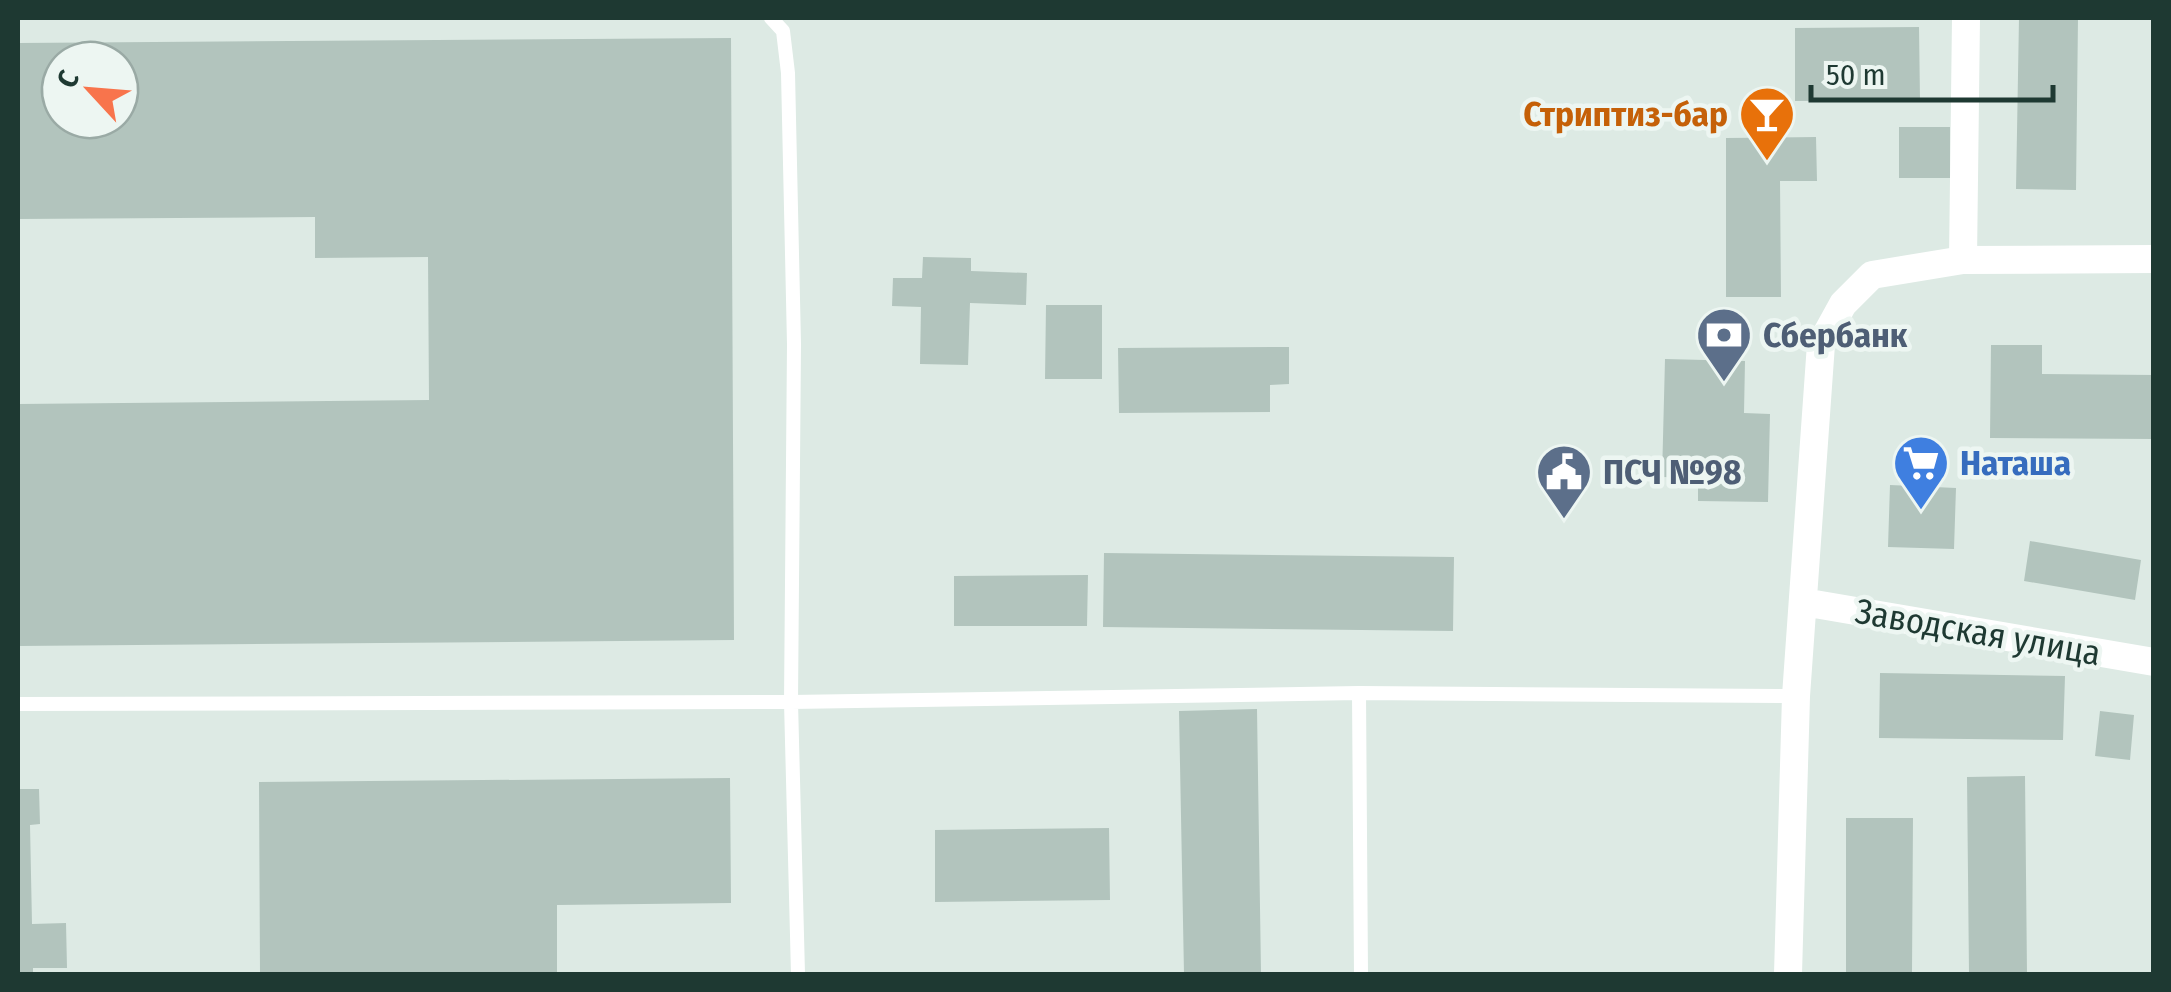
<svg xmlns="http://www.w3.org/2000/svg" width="2171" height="992" font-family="'Fira Sans Condensed',sans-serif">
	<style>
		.building { fill: #b2c4bd; fill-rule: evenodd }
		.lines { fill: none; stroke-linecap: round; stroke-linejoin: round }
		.lane { stroke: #fff; stroke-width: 14 }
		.street { stroke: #fff; stroke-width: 28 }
		.labels { text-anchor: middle; stroke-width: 9; stroke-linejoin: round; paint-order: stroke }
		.food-label { font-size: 35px; font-weight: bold; fill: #c56008; stroke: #edf6f2; text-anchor: end }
		.service-label { font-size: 35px; font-weight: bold; fill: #4e5e75; stroke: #edf6f2; text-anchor: start }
		.shop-label { font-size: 35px; font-weight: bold; fill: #366cbe; stroke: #edf6f2; text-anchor: start }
		.street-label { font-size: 35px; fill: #1e3932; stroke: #edf6f2 }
	</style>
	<rect width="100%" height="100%" fill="#ddeae4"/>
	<!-- building -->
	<path class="building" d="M2019,18H2078L2076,190L2016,189Z
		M1919,27L1920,100L1795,101V28Z
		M731,38L734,640L18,646V404L429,400L428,257L315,258V217L18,219V43ZM60,60H120V120H60Z
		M1899,127H1950V178H1899Z
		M1816,137L1817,181H1780L1781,297H1726V138Z
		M923,257L971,258V271L1027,273L1026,305L970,303L968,365L920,364L921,307L892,306L893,278H922Z
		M1046,305H1102V379H1045Z
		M1991,345H2042V374L2154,375V439L1990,438Z
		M1289,347V384L1270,385V412L1119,413L1118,348Z
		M1665,359L1745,361L1744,413L1770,414L1768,502L1698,501V478L1662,477Z
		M1890,485L1956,488L1954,549L1888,547Z
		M2030,541L2141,560L2135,600L2024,581Z
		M1104,553L1454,557L1453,631L1103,627Z
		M1088,575L1087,626H954V576Z
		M1880,673L2065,676L2063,740L1879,738Z
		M1257,709L1261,974H1184L1179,711Z
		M2100,711L2134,715L2130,760L2095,756Z
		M2025,776L2027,974H1969L1967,777Z
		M730,778L731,903L557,905V974H260L259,782Z
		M18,789H39L40,824L30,825L32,924L66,923L67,968H33V974H18Z
		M1846,818H1913L1912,972H1846Z
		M1109,828L1110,900L935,902V830Z"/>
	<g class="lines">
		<!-- lane -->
		<path class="lane" d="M771,18L783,31L788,73L794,344L791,702L798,974
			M1359,693L1361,974
			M18,704L791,702L1359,693L1796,696"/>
		<!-- street -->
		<path class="street" d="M1963,260L1966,18
			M1803,602L2154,662
			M1788,974L1796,696L1821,344L1843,304L1872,275L1963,260L2154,259"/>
	</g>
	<!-- icons -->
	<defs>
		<g id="bar-pin" transform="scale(2.875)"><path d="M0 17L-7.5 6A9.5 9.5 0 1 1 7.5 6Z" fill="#e8710a" stroke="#edf6f2"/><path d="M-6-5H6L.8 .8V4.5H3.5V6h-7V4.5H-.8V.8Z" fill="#fff"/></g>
		<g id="bank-pin" transform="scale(2.875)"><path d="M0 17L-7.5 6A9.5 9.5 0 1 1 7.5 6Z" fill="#5c6f8a" stroke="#edf6f2"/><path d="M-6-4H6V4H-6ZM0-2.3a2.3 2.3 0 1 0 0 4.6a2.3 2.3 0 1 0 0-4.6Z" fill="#fff"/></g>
		<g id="supermarket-pin" transform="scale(2.875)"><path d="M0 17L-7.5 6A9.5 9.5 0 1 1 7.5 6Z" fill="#3f7fe0" stroke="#edf6f2"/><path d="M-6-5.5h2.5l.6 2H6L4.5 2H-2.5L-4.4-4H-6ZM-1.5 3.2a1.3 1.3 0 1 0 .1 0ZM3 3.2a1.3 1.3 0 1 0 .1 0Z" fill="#fff"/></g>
		<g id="civic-pin" transform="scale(2.875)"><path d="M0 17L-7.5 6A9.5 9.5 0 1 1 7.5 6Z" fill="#5c6f8a" stroke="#edf6f2"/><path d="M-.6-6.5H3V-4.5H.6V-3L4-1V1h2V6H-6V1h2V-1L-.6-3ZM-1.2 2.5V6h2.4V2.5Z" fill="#fff"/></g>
	</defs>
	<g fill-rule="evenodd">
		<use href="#bar-pin" x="1767" y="114"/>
		<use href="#bank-pin" x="1724" y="335"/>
		<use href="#supermarket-pin" x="1921" y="463"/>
		<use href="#civic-pin" x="1564" y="472"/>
	</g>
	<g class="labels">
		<!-- food labels -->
		<g class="food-label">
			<text x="1728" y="126">Стриптиз-бар</text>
		</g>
		<!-- service labels -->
		<g class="service-label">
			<text x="1763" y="347">Сбербанк</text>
			<text x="1603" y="484">ПСЧ №98</text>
		</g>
		<!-- shop labels -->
		<g class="shop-label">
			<text x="1960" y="475">Наташа</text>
		</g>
		<!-- street labels -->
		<g class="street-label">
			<text transform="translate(1978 632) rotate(10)" y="12">Заводская улица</text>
		</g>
	</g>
	<!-- border -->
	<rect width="2171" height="992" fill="none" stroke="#1e3932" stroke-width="40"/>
	<!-- north arrow -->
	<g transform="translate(90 90) rotate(296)"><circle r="48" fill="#edf6f2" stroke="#9aaaa5" stroke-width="2.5"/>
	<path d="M0-8L18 38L0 25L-18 38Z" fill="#f8744c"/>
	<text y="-15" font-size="28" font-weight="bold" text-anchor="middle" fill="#1e3932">С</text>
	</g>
	<!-- scale -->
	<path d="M1811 85v15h242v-15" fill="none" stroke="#1e3932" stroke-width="5"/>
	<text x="1826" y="85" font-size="30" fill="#1e3932" stroke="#edf6f2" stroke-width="8" paint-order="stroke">50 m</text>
</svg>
